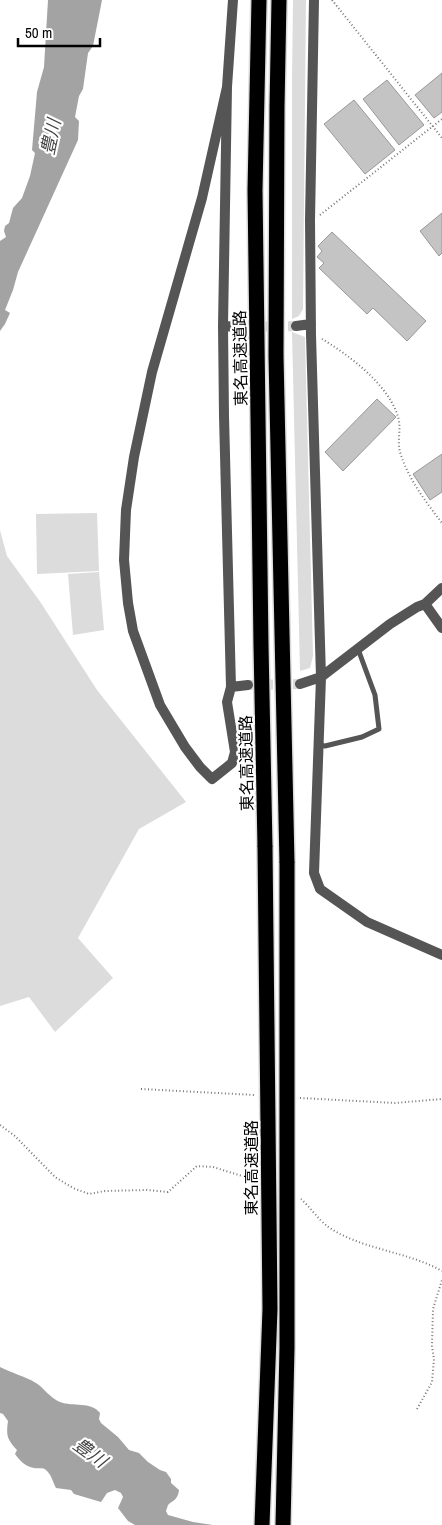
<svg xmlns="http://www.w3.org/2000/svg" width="442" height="1525" font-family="'Archivo Narrow','Noto Sans JP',sans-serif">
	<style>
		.green { fill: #dcdcdc }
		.water { fill: #a3a3a3 }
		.building { fill: #c4c4c4; stroke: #999 }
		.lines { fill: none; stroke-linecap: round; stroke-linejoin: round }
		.minor-tunnel { stroke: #d9d9d9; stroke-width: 10; stroke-dasharray: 10 5; stroke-linecap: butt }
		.motorway-casing { stroke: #dbdbdb; stroke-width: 18 }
		.path { stroke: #777; stroke-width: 2; stroke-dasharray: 1 2.5; stroke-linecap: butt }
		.service { stroke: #555; stroke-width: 5 }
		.minor { stroke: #555; stroke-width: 10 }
		.motorway { stroke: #000; stroke-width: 15 }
		.motorway-bridge-casing { stroke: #dbdbdb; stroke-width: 18; stroke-linecap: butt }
		.motorway-bridge { stroke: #000; stroke-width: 15 }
		.labels { text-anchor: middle; stroke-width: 4.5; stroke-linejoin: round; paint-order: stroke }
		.street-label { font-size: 16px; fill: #000; stroke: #fff }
		.water-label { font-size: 18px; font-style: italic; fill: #444; stroke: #fff }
	</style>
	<rect width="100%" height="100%" fill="#fff"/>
	<!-- green -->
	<path class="green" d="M293,0H306L303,309L299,316L292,319V78Z
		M292,332L305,337L313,656L310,668L300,671Z
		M97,513L99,571L37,574L36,514Z
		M0,530L7,556L41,603L97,690L186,802L139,829L78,938L113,978L55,1032L29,997L0,1006Z
		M99,572L104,630L73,635L68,574Z"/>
	<!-- water -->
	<path class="water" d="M48,0H102L93,46L88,53L83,89L79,96L75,117L79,121L78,140L18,272L13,290L5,310L10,313L5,324L0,331V241L6,237L4,231L5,226L9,223L13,208L22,198L30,176L35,153L32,150L37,92L44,67Z
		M0,1367C11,1373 25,1376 36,1383C44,1388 50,1398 60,1402C73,1407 91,1401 100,1413L99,1419L101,1423L118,1437L129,1450L139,1453L148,1462L160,1470L166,1472L171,1479V1483L179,1490C178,1500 173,1500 168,1505L166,1511L168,1515L193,1522L213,1525H135L128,1521L118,1508L123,1497L121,1493L115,1490L107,1493L101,1502L74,1494L71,1490L56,1488C53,1482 51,1474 46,1470C42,1467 39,1469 34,1468C26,1467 19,1460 15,1454L17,1450C7,1439 6,1436 8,1421L3,1414L0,1413Z"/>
	<!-- building -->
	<path class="building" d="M442,73V112L434,118L415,95Z
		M387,80L424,125L399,145L363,99Z
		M354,100L395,150L365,174L324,124Z
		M442,213V253L439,256L420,231Z
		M332,232L426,321L407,341L373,308L367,314L319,268L324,263L317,257L322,251L318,246Z
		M377,399L396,417L343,471L325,452Z
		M442,454V492L430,500L413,474Z"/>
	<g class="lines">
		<!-- minor-tunnel -->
		<path class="minor-tunnel" d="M243,327L296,326
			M248,685L300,684"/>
		<!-- motorway casing -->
		<g class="motorway-casing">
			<path id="motorway" d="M259,0L255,190L261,645L265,847
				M279,0L277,107L276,356L287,863"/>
		</g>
		<!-- path -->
		<path class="path" d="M332,0L442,138
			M320,215L442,119
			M322,339C349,355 389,385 398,417C402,429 396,442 401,455C409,480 426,502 442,523
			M141,1089L255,1095
			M300,1098L395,1103L442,1099
			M0,1125L15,1136L55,1177L73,1188L89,1194L105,1191L147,1190L168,1192L197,1166L213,1167L255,1180
			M301,1199C309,1206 319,1220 327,1226C361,1250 407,1251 442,1271
			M417,1409L432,1382L434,1359L432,1346L433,1309L442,1280"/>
		<!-- service -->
		<path class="service" d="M319,745L325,746L362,737L379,729L375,695L358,649"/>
		<!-- minor -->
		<path class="minor" d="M314,0L310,220L311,335L321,677L314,873L320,889L367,922L442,955
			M227,87L223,326L224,416L231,687L227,702L235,752L232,763L212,779L200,767L185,747L160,705L133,631L128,603L124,560L126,510L134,457L152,372L202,198L227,87L233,0
			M223,326L243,327
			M296,326L311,324
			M425,604L442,628
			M300,684L321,677L390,624L417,607L425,604L442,588
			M231,687L248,685"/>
		<!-- motorway -->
		<use href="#motorway" class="motorway"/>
		<!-- motorway-bridge casing -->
		<g class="motorway-bridge-casing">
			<path id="motorway-bridge" d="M262,1525L270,1309L265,847
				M283,1525L287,1348V863"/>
		</g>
		<!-- motorway-bridge -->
		<use href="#motorway-bridge" class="motorway-bridge"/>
	</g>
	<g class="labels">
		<!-- street labels -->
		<g class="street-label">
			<text transform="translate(240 358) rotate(-91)" y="6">東名高速道路</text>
			<text transform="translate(246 763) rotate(-91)" y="6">東名高速道路</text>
			<text transform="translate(251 1168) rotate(-90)" y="6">東名高速道路</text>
		</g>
		<!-- water labels -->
		<g class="water-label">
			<text transform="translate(51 137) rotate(-78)" y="6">豊川</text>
			<text transform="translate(90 1453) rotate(36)" y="6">豊川</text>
		</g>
	</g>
	<!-- scale -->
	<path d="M18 38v8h82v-8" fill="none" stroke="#000000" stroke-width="2.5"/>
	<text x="25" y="38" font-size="15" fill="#000000" stroke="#ffffff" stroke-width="4" paint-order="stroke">50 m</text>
</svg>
